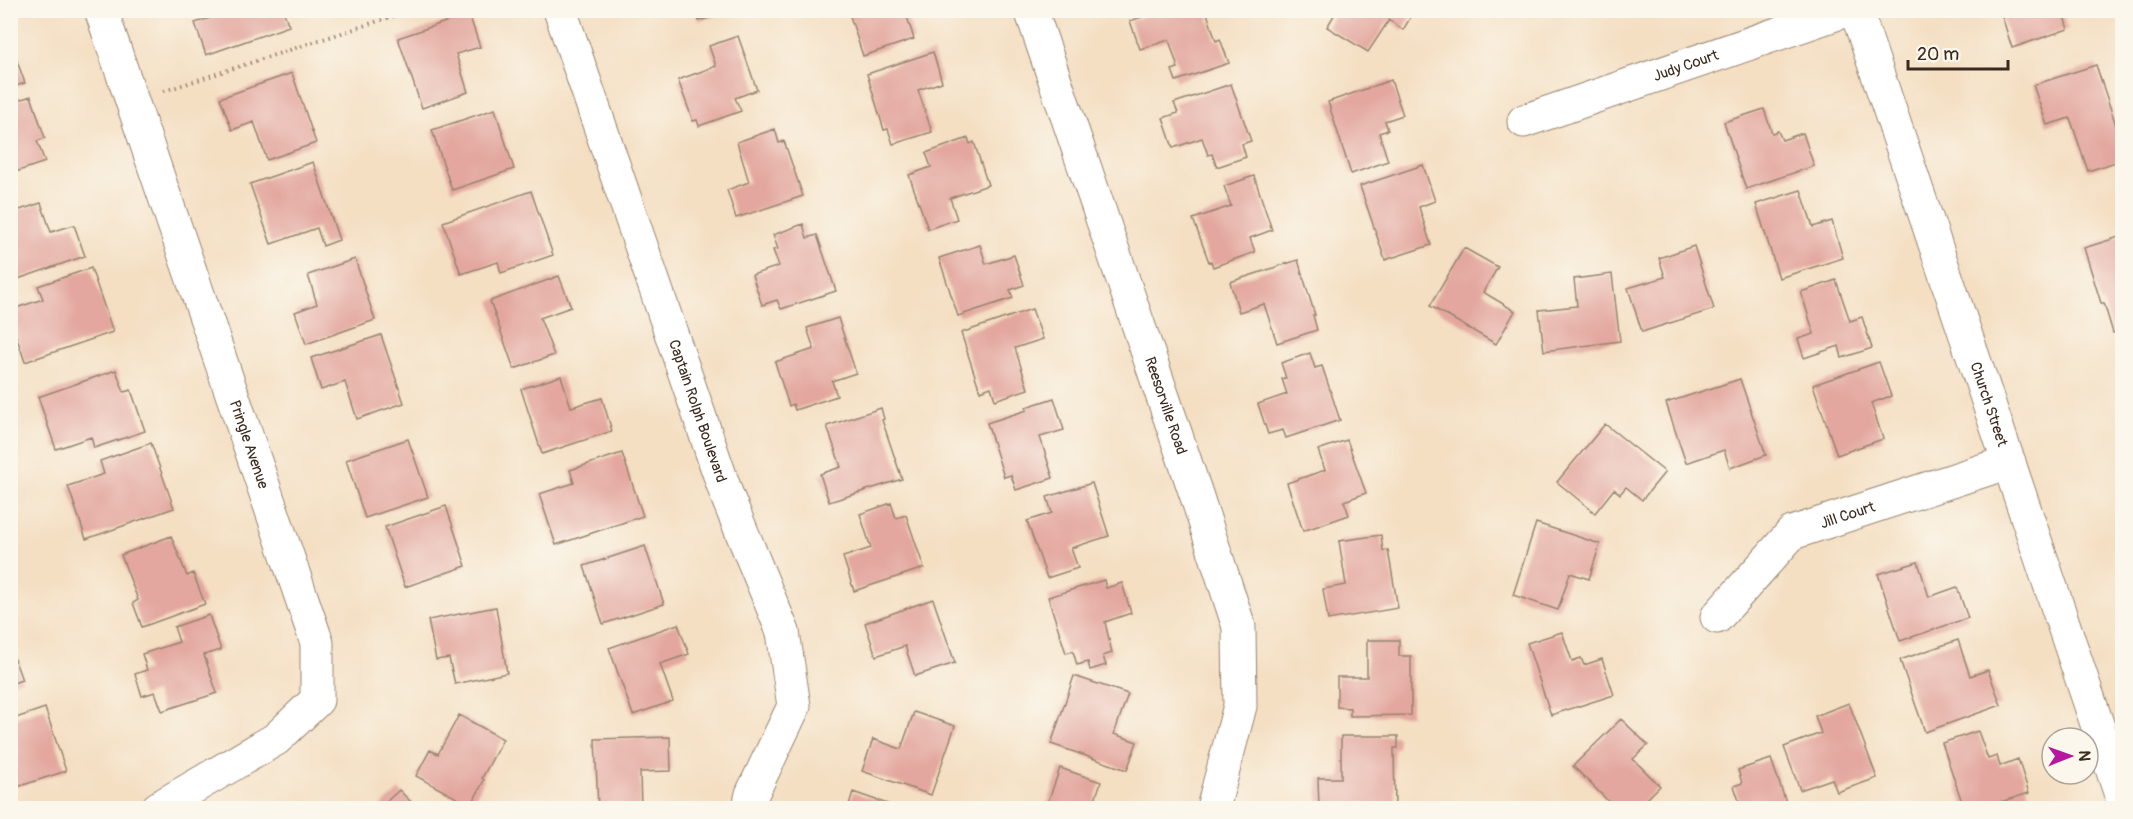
<svg xmlns="http://www.w3.org/2000/svg" width="2133" height="819" font-family="Pangolin,sans-serif">
	<style>
		.building { fill: #e3a79f }
		.lines { fill: none; stroke-linecap: round; stroke-linejoin: round }
		.minor-casing { stroke: #988470; stroke-width: 35 }
		.tertiary-casing { stroke: #988470; stroke-width: 35 }
		.path { stroke: #988470; stroke-width: 4; stroke-dasharray: 1.5 4.5; stroke-linecap: butt }
		.minor { stroke: #fff; stroke-width: 33 }
		.tertiary { stroke: #fff; stroke-width: 33 }
		.labels { text-anchor: middle; stroke-width: 4.5; stroke-linejoin: round; paint-order: stroke }
		.street-label { font-size: 15px; fill: #3b2a1e; stroke: #fbf7ec }
	</style>
	<rect width="100%" height="100%" fill="#fbf7ec"/>
	<filter id="ink" filterUnits="userSpaceOnUse"><feTurbulence type="fractalNoise" baseFrequency=".0167" numOctaves="2"/><feDisplacementMap in="SourceGraphic" scale="12" xChannelSelector="R" yChannelSelector="G"/><feConvolveMatrix kernelMatrix="1 2 1 2 8 2 1 2 1" color-interpolation-filters="sRGB"/></filter>
	<filter id="wash" filterUnits="userSpaceOnUse"><feTurbulence type="fractalNoise" baseFrequency=".008" numOctaves="4" result="noise"/><feDisplacementMap in="SourceGraphic" scale="24" xChannelSelector="R" yChannelSelector="G"/><feGaussianBlur stdDeviation="1.35" result="paint"/><feColorMatrix in="noise" values="0 0 0 0 0 0 0 0 0 0 0 0 0 0 0 0 0 1.4 0 .05"/><feComposite in="paint" operator="in"/></filter>
	<g filter="url(#wash)">
		<rect width="100%" height="100%" fill="#f4dfc3"/>
		<g id="blocks">
			<!-- building -->
			<path class="building" d="M218,10H283L289,26L206,55L195,23L219,15Z
				M696,10H731V11L699,21Z
				M848,10H905L914,39L863,56Z
				M1162,10H1206L1216,41L1220,39L1229,63L1176,81L1172,70L1178,68L1169,40L1140,49L1130,21Z
				M1337,10H1415L1403,30L1389,20L1368,52L1327,27Z
				M2000,10H2062L2068,29L2012,48Z
				M469,14L480,47L456,54L468,92L422,108L398,38Z
				M738,36L757,90L735,98L741,111L699,126L697,120L693,121L678,80L716,66L709,46Z
				M10,42L25,83L10,88Z
				M933,52L942,82L918,90L932,132L893,144L888,129L884,130L867,74Z
				M2096,65L2122,143V160L2088,171L2070,118L2047,125L2033,85Z
				M292,73L316,143L267,160L254,122L232,130L220,98Z
				M1391,80L1403,115L1385,121L1388,130L1379,133L1388,161L1351,174L1328,102Z
				M1231,84L1251,141L1242,144L1246,157L1217,167L1212,154L1208,155L1202,138L1173,148L1163,118L1178,113L1174,103Z
				M31,96L45,138L37,141L45,162L10,174V103Z
				M495,109L514,169L452,190L432,130Z
				M1764,109L1772,133L1778,131L1782,140L1803,133L1814,166L1746,189L1724,122Z
				M775,129L779,143L784,141L803,196L736,218L727,190L749,182L737,142Z
				M968,138L970,144L974,142L988,185L950,198L957,219L928,229L909,175L931,167L926,153Z
				M313,162L339,240L323,246L317,228L271,244L250,184Z
				M1423,165L1435,201L1419,207L1431,245L1385,260L1360,186Z
				M1254,176L1272,230L1250,238L1255,252L1213,267L1211,261L1209,262L1193,219L1231,206L1224,186Z
				M1801,190L1813,227L1832,221L1843,258L1779,278L1756,204Z
				M531,191L553,255L501,273L498,262L461,274L443,222Z
				M41,203L51,232L74,225L85,256L15,280L10,266V213Z
				M803,224L807,238L817,235L836,291L781,309L777,300L762,305L752,275L779,266L773,250L778,249L773,235Z
				M2122,236V330L2113,333L2104,303H2101L2084,248Z
				M980,245L986,264L1014,255L1024,285L1010,290L1013,298L958,316L939,258Z
				M1694,246L1714,309L1642,332L1628,288L1665,277L1659,258Z
				M1464,248L1498,267L1483,292L1515,311L1496,344L1430,306Z
				M355,259L375,320L306,344L295,312L317,304L308,275Z
				M1298,260L1315,315H1313L1317,330L1277,343L1264,304L1239,312L1230,282Z
				M91,268L113,332L25,362L10,318V310L43,299L38,286Z
				M1612,274L1620,341L1544,351L1539,310L1577,306L1574,279Z
				M559,276L571,307L540,318L554,355L514,369L490,301Z
				M1836,280L1850,321L1862,317L1872,348L1842,358L1839,346L1804,358L1798,339L1814,334L1801,292Z
				M1032,309L1043,339L1015,348L1028,389L995,400L991,387L980,391L961,333Z
				M838,318L856,373L832,381L837,396L795,410L793,404L789,406L775,362L814,349L807,328Z
				M381,335L404,403L357,419L345,382L321,390L311,358Z
				M1310,353L1315,368L1322,366L1340,420L1286,438L1283,430L1268,434L1258,404L1287,394L1282,379L1286,378L1281,363Z
				M1879,362L1891,396L1871,403L1883,439L1837,455L1813,385Z
				M116,370L124,392L131,390L145,431L94,448L91,437L56,449L38,397Z
				M561,376L571,407L602,398L612,431L542,454L521,389Z
				M1740,379L1766,455L1730,468L1724,450L1686,463L1666,403Z
				M1054,398L1064,430L1040,437L1053,478L1016,490L1011,475L1004,477L987,423L1027,410L1026,407Z
				M881,408L884,419L882,420L902,479L829,502L820,474L841,467L827,426Z
				M1605,424L1665,472L1642,500L1626,487L1620,494L1614,489L1595,513L1557,482Z
				M408,439L428,497L365,518L346,460Z
				M1347,440L1366,493L1344,501L1349,515L1303,531L1287,483L1325,470L1318,450Z
				M151,443L174,508L86,539L68,486L104,474L100,461Z
				M622,453L643,516L556,545L539,494L574,483L570,470Z
				M1092,483L1109,536L1071,548L1078,568L1047,578L1027,521L1052,513L1047,497Z
				M891,503L896,518L906,515L924,568L854,591L843,557L871,548L860,514Z
				M446,506L466,566L405,587L385,527Z
				M1536,523L1600,544L1589,579L1570,573L1558,610L1513,595Z
				M1381,535L1383,551L1388,550L1398,608L1328,620L1323,589L1346,585L1339,541Z
				M171,536L187,576L193,573L205,604L142,627L133,603L138,600L121,555Z
				M645,546L664,604L603,624L584,566Z
				M1918,562L1929,597L1957,587L1968,618L1900,641L1878,574Z
				M1104,580L1106,588L1122,583L1131,613L1105,622L1112,653L1103,656L1106,665L1090,670L1088,662L1077,665L1073,651L1066,653L1048,597Z
				M933,599L955,663L915,676L905,646L876,656L865,623Z
				M496,607L507,673L455,684L449,658L436,660L428,620Z
				M209,615L221,650L204,655L217,693L162,711L155,692L142,696L135,674L147,670L142,654L179,642L174,627Z
				M678,624L689,654L660,664L673,701L633,715L609,648Z
				M1562,632L1572,661L1581,658L1584,665L1602,659L1614,695L1551,715L1527,643Z
				M1367,640H1399V656H1411V715L1350,716V708L1337,707V677H1367Z
				M1958,640L1970,676L1988,670L2001,705L1925,732L1900,660Z
				M10,647L22,680L10,684Z
				M1074,676L1128,694L1114,734L1137,742L1127,770L1051,744Z
				M1849,703L1877,778L1837,792L1832,779L1800,790L1784,747L1821,733L1815,716Z
				M45,708L66,771L17,787L10,767V720Z
				M914,712L955,726L931,795L862,771L873,739L901,749Z
				M459,715L503,739L482,778L484,780L471,806L416,776L430,750L438,754Z
				M1621,719L1648,745L1633,759L1660,786L1638,808H1615L1573,766Z
				M1978,731L1988,759L1997,756L2000,766L2018,759L2029,793L1982,808H1964L1942,743Z
				M1341,736H1398V748H1394L1395,808H1319L1318,778H1341Z
				M670,737L671,771L640,772L641,808H598L595,739Z
				M1771,759L1788,808H1718L1739,801L1734,786L1742,783L1738,770Z
				M1060,768L1101,782L1092,808H1046Z
				M399,790L417,808H379L397,792Z
				M853,792L899,808H848Z"/>
		</g>
	</g>
	<g filter="url(#ink)">
		<use href="#blocks" fill-opacity="0" stroke="#988470" stroke-width="1.5"/>
		<g class="lines">
			<!-- minor casing -->
			<g class="minor-casing">
				<g id="minor">
					<path id="s1" d="M101,10L317,643V700L276,739L158,808"/>
					<path id="s2" d="M560,10L727,496L783,632L794,706L752,794L749,808"/>
					<path id="s3" d="M1031,10L1196,494L1239,627L1240,706L1213,808"/>
					<path id="s4" d="M1524,121L1847,10"/>
					<path id="s5" d="M1717,617L1792,533L2009,462"/>
				</g>
			</g>
			<!-- tertiary casing -->
			<g class="tertiary-casing">
				<g id="tertiary">
					<path id="s6" d="M1856,10L2122,798"/>
				</g>
			</g>
			<!-- path -->
			<path class="path" d="M164,91L412,10"/>
			<!-- minor -->
			<use href="#minor" class="minor"/>
			<!-- tertiary -->
			<use href="#tertiary" class="tertiary"/>
		</g>
	</g>
	<g class="labels">
		<!-- street labels -->
		<g class="street-label">
			<text dy="5" stroke="none"><textPath href="#s4" startOffset="171">Judy Court</textPath></text>
			<text dy="5" stroke="none"><textPath href="#s6" startOffset="416">Church Street</textPath></text>
			<text dy="5" stroke="none"><textPath href="#s3" startOffset="418">Reesorville Road</textPath></text>
			<text dy="5" stroke="none"><textPath href="#s2" startOffset="424">Captain Rolph Boulevard</textPath></text>
			<text dy="5" stroke="none"><textPath href="#s1" startOffset="459">Pringle Avenue</textPath></text>
			<text dy="5" stroke="none"><textPath href="#s5" startOffset="171">Jill Court</textPath></text>
		</g>
	</g>
	<!-- margin -->
	<rect width="2133" height="819" fill="none" stroke="#fbf7ec" stroke-width="36"/>
	<!-- north arrow -->
	<g transform="translate(2070 756) rotate(89)"><circle r="28" fill="#fbf7ec" stroke="#aea59a" stroke-width="1.5"/>
	<path d="M0-4.5L10 22L0 15L-10 22Z" fill="#b5179e"/>
	<text y="-9" font-size="16" font-weight="bold" text-anchor="middle" fill="#3b2a1e">N</text>
	</g>
	<!-- scale -->
	<path d="M1908 60v9h100v-9" fill="none" stroke="#3b2a1e" stroke-width="3"/>
	<text x="1917" y="60" font-size="18" fill="#3b2a1e" stroke="#fbf7ec" stroke-width="4.5" paint-order="stroke">20 m</text>
</svg>
